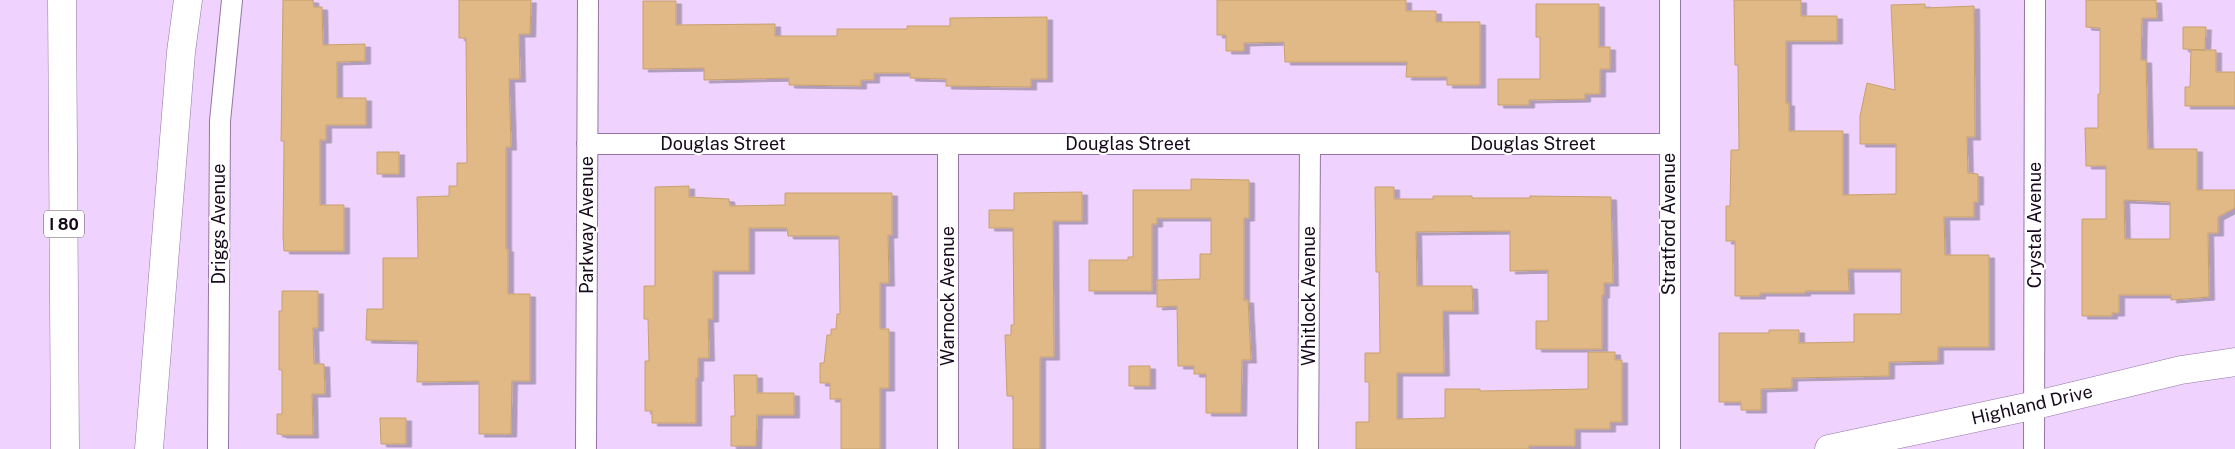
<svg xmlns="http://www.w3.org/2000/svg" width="2235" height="449" font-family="'Public Sans',sans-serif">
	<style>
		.building { fill: #e0b986; stroke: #c7a06e; fill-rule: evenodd; filter: url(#shadow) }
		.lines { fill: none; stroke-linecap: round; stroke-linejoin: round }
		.street-casing { stroke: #9475a6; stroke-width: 22 }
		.secondary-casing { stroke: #9475a6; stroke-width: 29 }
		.highway-casing { stroke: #9475a6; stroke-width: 29 }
		.street { stroke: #fff; stroke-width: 20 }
		.secondary { stroke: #fff; stroke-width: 28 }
		.highway { stroke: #fff; stroke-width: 28 }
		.labels { text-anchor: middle; stroke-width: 4.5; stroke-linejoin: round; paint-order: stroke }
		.shield { fill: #fff; stroke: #5c5360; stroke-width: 1 }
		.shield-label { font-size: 16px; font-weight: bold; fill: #16091c }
		.street-label { font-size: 18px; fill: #16091c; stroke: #fff }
	</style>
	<defs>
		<filter id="shadow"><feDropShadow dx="5.5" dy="3" stdDeviation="0" flood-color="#0004"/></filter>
	</defs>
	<rect width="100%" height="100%" fill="#efd3fe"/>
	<!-- building -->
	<path class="building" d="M283,0H313L314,7H322L323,45L365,44V61L337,62V98H366V125H326V140H320V205H344V251H284L283,237L284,141H281Z
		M459,0H531L530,34H519L520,79H509L511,147H506V249H508V294H530V381H512L511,434H479V381L417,382L418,341L366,340L367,309H383V258H418L417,197L449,196V186H457V163H467L466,38H459Z
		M1217,0H1406V11H1436V22H1480V85H1447V77H1406L1407,62H1285L1284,42L1244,43V51H1226V35H1217Z
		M1734,0H1801V16H1837V41H1786V103H1789V131H1843V195L1896,194V144H1860V116L1867,83L1895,90L1891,5L1925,4V8L1974,6L1975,137H1967L1968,173L1978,174V202H1974V217H1944L1945,255H1989V347H1938V361L1889,362V376L1792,378V388L1761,389V410H1741V402H1719V333H1769V330H1799V343L1854,342V314H1901V269H1848L1849,291H1805V293H1760V296H1735V241H1726V206H1730L1731,150H1739L1738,65H1735Z
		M2086,0H2156L2157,18H2142L2141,60H2146L2148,149H2197V190H2235V208L2218,217V233H2208L2209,297L2171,300V295H2119V313H2112V316H2082V219H2106V166H2086L2085,128H2098V94H2100V28L2086,27ZM2124,200L2170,202V239H2125Z
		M643,1H676V25L775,24V36H837V29H907V26H950V18L1047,17V79H1031V87L946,86V79L910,78V73H874V80H861V86L789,85V78L704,80V68L643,69Z
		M1536,4H1599V47H1610V69H1600V94H1585V99L1529,100V105H1498V79H1540V37H1536Z
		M2183,27H2206L2205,50L2183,49Z
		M2191,50H2216V72H2235V106H2185V87H2190Z
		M377,152H399V174H377Z
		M1191,179L1249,180V218H1244V300H1248L1251,360H1242L1241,413H1206V374H1194V366H1178L1177,306L1157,307V280L1200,279V254H1211V218H1157V224H1152V291H1089V260H1128V257H1133V190H1191Z
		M689,186V197L729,199L730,206L785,205V193H892V235H888L889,283H880V329H889V388H880V449H841V399H830V383H820V363H824L827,335H831V329H836L837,314H840L839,236H788L787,228H749V271H713V319H708L709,358H698V378H696V423H652V411H645V361H649L648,319H644V286H655V187Z
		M1375,187H1394V199H1433V196H1472V198H1530V196L1611,197L1613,283H1604V295H1602V349H1536V321H1548V270L1510,271V231L1416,232L1417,286H1472L1473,311H1443L1444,373H1397V419L1445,418V389H1480V391L1588,389V352H1615V360H1622V422H1610V429H1575V446H1529V449H1356V422H1369V382H1365V353H1380L1379,272H1376Z
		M1082,192V221H1053L1054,357H1040V449H1013V396H1007L1005,335H1011V325H1014L1013,228H989V210H1014V193Z
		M282,291H318V328H313L314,364H324L325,394H312L313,435H281V434H277V414H282V370H279V311H282Z
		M1129,366H1150V386H1129Z
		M734,375H757V393H794V415H757L756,446H731V416H735Z
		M380,418H406V444H381Z"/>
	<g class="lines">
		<!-- street casing -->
		<g class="street-casing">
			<path id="street" d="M587,144H1669
				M948,144V449
				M218,449L220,121L232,0
				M586,449L588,0
				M1308,449L1310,144
				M1670,449V0
				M2034,449L2035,0"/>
		</g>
		<!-- secondary casing -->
		<g class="secondary-casing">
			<path id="secondary" d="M1829,449L2036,405L2181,370L2235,362"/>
		</g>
		<!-- highway casing -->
		<g class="highway-casing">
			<path id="highway" d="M62,0L65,449
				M149,449L181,52L188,0"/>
		</g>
		<!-- street -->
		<use href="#street" class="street"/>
		<!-- secondary -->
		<use href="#secondary" class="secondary"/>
		<!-- highway -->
		<use href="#highway" class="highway"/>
	</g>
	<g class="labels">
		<!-- shield labels -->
		<rect class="shield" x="44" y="210.5" width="40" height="27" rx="4"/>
		<g class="shield-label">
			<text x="64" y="230">I 80</text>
		</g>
		<!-- street labels -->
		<g class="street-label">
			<text x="723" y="150">Douglas Street</text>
			<text x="1128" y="150">Douglas Street</text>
			<text x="1533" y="150">Douglas Street</text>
			<text transform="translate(219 224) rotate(-90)" y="6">Driggs Avenue</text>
			<text transform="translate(1669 224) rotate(-90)" y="6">Stratford Avenue</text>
			<text transform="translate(587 225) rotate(-90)" y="6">Parkway Avenue</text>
			<text transform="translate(2035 225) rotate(-90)" y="6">Crystal Avenue</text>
			<text transform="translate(948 296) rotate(-90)" y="6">Warnock Avenue</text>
			<text transform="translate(1309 296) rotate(-90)" y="6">Whitlock Avenue</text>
			<text transform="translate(2032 405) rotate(-13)" y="6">Highland Drive</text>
		</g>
	</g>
</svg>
